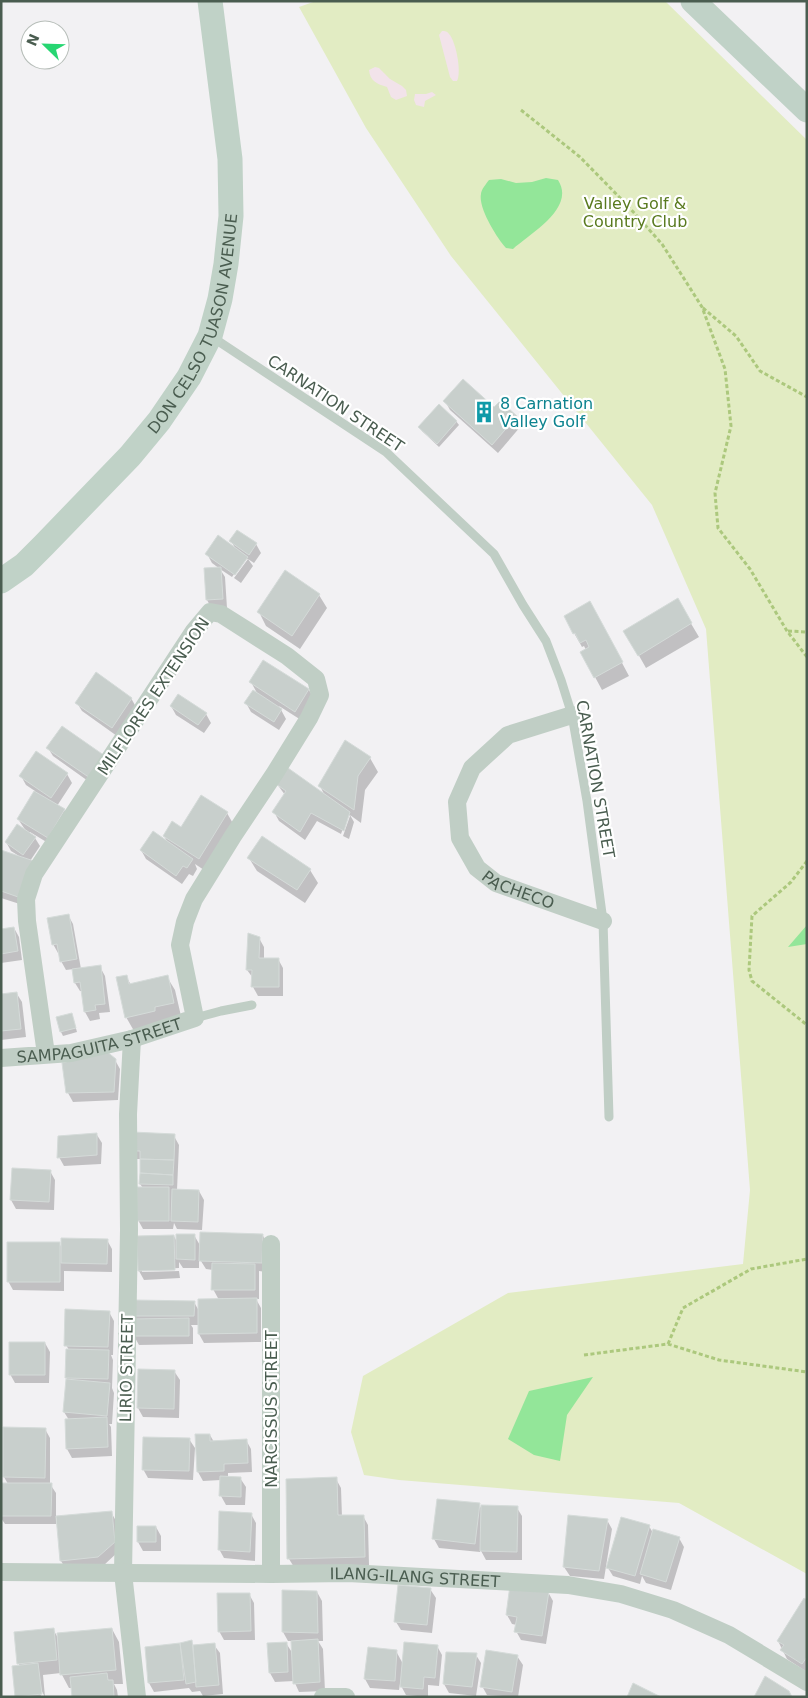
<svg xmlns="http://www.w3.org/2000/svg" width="808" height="1698" font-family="'DejaVu Sans',sans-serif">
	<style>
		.green { fill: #e2ecc3 }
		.sand { fill: #f2e3ea }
		.water { fill: #93e699 }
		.shadow { fill: #0003 }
		.building { fill: #c8cfcc; stroke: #d5dbd9 }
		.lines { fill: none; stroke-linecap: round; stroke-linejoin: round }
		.path { stroke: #acc87d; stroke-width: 3; stroke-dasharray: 4 2.5; stroke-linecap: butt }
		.lane { stroke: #c0cec5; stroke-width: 9 }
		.street { stroke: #c0cec5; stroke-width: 18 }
		.secondary { stroke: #c0d2c7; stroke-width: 25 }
		.labels { text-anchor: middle; stroke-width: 4.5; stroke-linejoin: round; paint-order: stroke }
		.park-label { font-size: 16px; fill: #597a1f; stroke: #fff }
		.street-label { font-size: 16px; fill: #4a5d50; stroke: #fff }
		.culture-label { font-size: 16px; fill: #0d838f; stroke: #fff; text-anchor: start }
	</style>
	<rect width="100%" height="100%" fill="#f2f1f3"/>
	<!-- green -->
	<path class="green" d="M316,1H665L807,140V1574L679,1503L399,1480L364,1475L351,1432L363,1376L508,1293L743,1264L750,1190L706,629L652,505L451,256L366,128L299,7Z"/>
	<!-- sand -->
	<path class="sand" d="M442,31C445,31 447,31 449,34C456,41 462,73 457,81H453L450,77L439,35Z
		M375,67L379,68L390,79L402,86L406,90L407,96L396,100L391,97L387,87C377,84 370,81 369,70Z
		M432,92L436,95L425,101L424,107L416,105L414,100L415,94H426Z"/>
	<!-- water -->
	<path class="water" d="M546,178L558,180C576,208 531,233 513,249L506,248C497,238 478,208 481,194C481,190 486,184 489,180L501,179L516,183L532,182Z
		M807,925V944L788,947Z
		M593,1377L567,1415L560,1461L534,1455L508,1439L529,1391Z"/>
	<!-- shadow -->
	<path class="shadow" d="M445,401L494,409L500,403L516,417L521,426L498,453L450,410Z
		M456,421L459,425L439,447L422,431L420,427Z
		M231,541L256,544L261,553L254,563L248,559L253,566L241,583L234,578L248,559H245L232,577L220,569L225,577L227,608L212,609L207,600L220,569L212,563L207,554L235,548Z
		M319,595L327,608L300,649L266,626L259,612Z
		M677,600L699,637L646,668L625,631Z
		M597,616L629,676L602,690L595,677L586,650L584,646L582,647L574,633Z
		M264,662L309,690L314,699L301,720L279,706L286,719L279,730L251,712L246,703L258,695L251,682Z
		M131,698L136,707L117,736L82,711L77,703Z
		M171,706L206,714L211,723L204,733L176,715Z
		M48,748L104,757L95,786L53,756Z
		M370,758L378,772L365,790L361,823L350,815L354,822L349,839L343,836L350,816L348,814L341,834L317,821L305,840L279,821L274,812L285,795L277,784L325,796L320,786Z
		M67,774L72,783L57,806L64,810L69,819L53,846L30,832L29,834L35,838L40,846L30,861L26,906L1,898V851L19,856L11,851L6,842L26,831L18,819L35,791L26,785L21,776Z
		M201,797L227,813L235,827L207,872L195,864L197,869L193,876L189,874L182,884L146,859L141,850L168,843L164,836L181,829Z
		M249,858L310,870L318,883L305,903L257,871Z
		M68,915L73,924L81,969L100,967L105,976L110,1012L99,1013L100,1019L90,1021L85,1012L83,991H80L75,983L74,969L66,970L61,961L60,953H58L53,944Z
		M14,928L19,937L22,960L1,963V930Z
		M259,938L264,947V959H278L283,968V996H258L253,987V978L247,970Z
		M126,976L131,985L167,977L175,990L181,1016L134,1031L126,1017Z
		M17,994L22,1002L26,1037L1,1040V995Z
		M72,1014L77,1032L63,1036L61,1032Z
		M115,1060L120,1069L118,1100L73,1102L68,1093Z
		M97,1135L102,1143L101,1164L64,1166L59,1157Z
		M174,1136L179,1145L177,1190L199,1191L204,1200L202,1230L177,1229L174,1223L173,1229H143L138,1220L143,1188L140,1184L141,1159H137L132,1150Z
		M50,1171L55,1180L54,1210L16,1209L11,1200Z
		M194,1235L201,1247L263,1236L268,1244L266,1272L259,1271V1299H256L261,1308V1342L204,1343L199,1334V1325H191L193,1328V1344L139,1345L134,1336V1316L194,1302L199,1311L219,1300L213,1289V1270L206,1269L199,1258V1268H183L179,1262V1268L142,1270V1272L179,1271L180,1278L144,1280L139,1271L174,1236L177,1242Z
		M107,1240L112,1249V1272L64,1271V1291L13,1290L8,1281L59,1243L62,1248Z
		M109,1312L114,1321L113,1355H111L113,1360L112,1388L114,1393L112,1424H109L111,1427L112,1456L72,1458L67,1449L69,1420L64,1412L69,1350L66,1345Z
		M45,1343L50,1352L49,1383H15L10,1374Z
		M139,1371H174L180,1380L179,1418L143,1417L138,1408Z
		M45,1429L50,1438V1484L56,1493V1517L111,1512L116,1521L119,1551L103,1566L66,1569L61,1561L58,1518H56V1524H5L1,1518V1484H8L4,1477Z
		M210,1435L214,1442L246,1440L251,1449L252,1472L228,1473V1478H240L246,1487L245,1505H226L221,1496V1480L203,1481L198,1472Z
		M189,1439L195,1448L193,1480L148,1478L143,1469Z
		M336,1479L341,1488L342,1517L363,1516L368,1525L369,1565L294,1567L289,1559Z
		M479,1504L482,1510L517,1508L522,1516V1560H486L480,1549V1552L439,1548L434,1539Z
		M251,1514L256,1523L255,1561L224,1558L219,1549Z
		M607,1520L612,1529L604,1579L570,1576L564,1567Z
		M649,1526L653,1533L679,1538L684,1547L671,1590L646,1583L642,1576L640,1584L613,1576L608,1568Z
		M138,1527H156L161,1536V1551H143L138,1542Z
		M430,1589L436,1598L432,1633L401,1630L396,1622Z
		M317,1592L322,1601L323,1641H318L323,1649L325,1691L299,1692L294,1681L275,1682L270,1673L286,1643L293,1654L292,1641H288L283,1632Z
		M548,1592L553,1601L546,1644L521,1640L516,1631L517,1625L512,1624L507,1615Z
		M249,1594L254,1603L255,1640H224L219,1631Z
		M807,1601V1672L787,1659L778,1641Z
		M53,1629L58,1638L112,1629L119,1642L123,1684H114L117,1690L118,1697H73L72,1688H69L61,1673L43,1675L45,1697L40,1688L37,1690L42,1697H16L20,1666L18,1663Z
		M191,1642L194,1646L214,1645L220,1653L223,1694L203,1696L200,1691L192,1692L189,1688L154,1692L149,1683L146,1648L180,1644Z
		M437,1646L442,1655L439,1686L428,1685V1697L406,1695L400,1684L399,1690L370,1688L365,1679L396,1651L403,1664Z
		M447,1653L476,1655L481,1663L476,1696L449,1693L444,1684Z
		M517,1656L523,1665L518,1697L487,1695L482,1686Z"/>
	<!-- building -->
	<path class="building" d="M463,379L494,407L500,401L517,416L492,445L443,401Z
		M439,404L457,421L437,444L418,427Z
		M237,530L257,543L249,555L229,541Z
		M218,535L248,557L235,575L205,554Z
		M221,567L223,599L206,600L204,568Z
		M285,570L320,594L292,636L257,612Z
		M678,598L692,623L638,656L623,631Z
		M590,601L623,662L594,678L580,652L589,647L586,640L580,643L575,633L573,634L564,616Z
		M263,660L309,689L295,712L249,682Z
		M96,672L132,698L112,728L75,703Z
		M253,690L282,709L274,722L244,703Z
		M178,694L207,713L198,725L170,706Z
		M62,726L105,756L90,778L46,748Z
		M345,740L371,757L358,776L354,810L318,786Z
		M36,751L68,773L51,798L19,776Z
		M288,768L350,812L344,831L311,813L300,832L272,812L286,791L276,784Z
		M34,791L65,809L48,838L17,819Z
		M201,795L228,812L199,859L163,836L172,821L181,827Z
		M17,824L36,837L23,855L5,842Z
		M153,831L193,859L187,868L183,866L176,876L140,850Z
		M262,836L311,869L297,890L247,858Z
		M1,850L34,861L21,898L1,891Z
		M69,914L77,959L60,962L57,944L52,945L47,918Z
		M14,927L18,951L1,954V929Z
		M248,933L260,937L259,958H279V987H251L252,970H246Z
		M101,965L105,1004L95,1005L96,1010L84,1012L80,982L74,983L72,969Z
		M127,975L129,984L168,975L174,1003L155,1007V1011L125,1018L116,977Z
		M17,992L21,1029L1,1031V994Z
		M72,1013L76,1028L60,1032L56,1017Z
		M106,1051L116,1059L114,1092L66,1093L62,1063Z
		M132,1132L175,1134L174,1160L140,1159V1151H131Z
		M97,1133V1155L57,1158L58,1136Z
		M140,1159L174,1160L173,1175L140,1173Z
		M12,1168L51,1170L49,1202L10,1200Z
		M140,1173L173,1175V1185L139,1184Z
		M137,1187H169V1221H137Z
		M172,1189L199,1190L198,1222L171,1221Z
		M200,1232L263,1234L262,1263L199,1261Z
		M176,1234H195V1260L176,1259Z
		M174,1235L175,1270L138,1271L137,1236Z
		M61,1238L108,1239L107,1264L61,1263Z
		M7,1242H60V1282H7Z
		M212,1263L255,1264V1290H211Z
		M257,1298V1333L198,1334V1299Z
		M133,1300L195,1301L194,1316H133Z
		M65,1309L110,1311L108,1347L64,1346Z
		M189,1318V1336H133V1319Z
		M9,1342H45V1375H9Z
		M66,1349L109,1350L108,1379L65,1378Z
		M138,1369L175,1370L174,1409L137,1408Z
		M66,1379L110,1383L107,1416L63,1412Z
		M107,1417L108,1447L66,1449L65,1419Z
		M3,1427L46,1428L45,1478L3,1477Z
		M195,1434H210V1441L247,1439L248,1463L224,1464V1471L197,1472Z
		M143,1437L190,1438L189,1471L142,1470Z
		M220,1476L241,1477V1497L219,1496Z
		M337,1477L338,1515H364L365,1557L287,1559L286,1479Z
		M1,1483H52L51,1516H1Z
		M437,1499L480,1503L475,1544L432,1539Z
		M481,1505L518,1506L517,1552L480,1551Z
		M112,1511L115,1542L98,1557L60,1561L56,1516Z
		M219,1511L252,1513L250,1552L218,1550Z
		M568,1515L608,1519L599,1571L563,1567Z
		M621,1517L650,1525L635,1576L606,1568Z
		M137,1526H156V1542H137Z
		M653,1529L680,1537L666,1582L640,1574Z
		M398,1585L431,1588L427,1625L394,1622Z
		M510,1585L549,1591L542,1636L514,1632L517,1617L506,1615Z
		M282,1590L317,1591L318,1633L282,1632Z
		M217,1593H250L251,1631L218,1632Z
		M804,1598L807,1600V1657L802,1664L780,1650L784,1645L777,1641Z
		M54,1628L57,1660L17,1664L14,1632Z
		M112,1628L116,1670L60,1675L57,1633Z
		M318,1639L320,1682L293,1684L291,1641Z
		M192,1640L196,1682L186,1684L180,1643Z
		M287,1642L288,1672L269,1673L267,1643Z
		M404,1642L438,1645L435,1678L424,1677L423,1689L400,1687Z
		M180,1643L184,1680L148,1683L145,1647Z
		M215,1643L219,1685L196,1687L193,1645Z
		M368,1647L397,1650L395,1681L364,1679Z
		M486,1650L518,1655L512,1692L480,1687Z
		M446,1652L477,1653L472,1687L443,1684Z
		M38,1663L42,1694L15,1697L12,1666Z
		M107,1673L108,1680H113L114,1697H72L70,1677Z
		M765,1676L789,1691L792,1697H754Z
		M633,1683L661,1697H627Z"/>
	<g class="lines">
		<!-- path -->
		<path class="path" d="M521,110L580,157L627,205L662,244L702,307L725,369L731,426L715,493L718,528L750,569L787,631L807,657
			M703,308L736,336L760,371L807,397
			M788,631L807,632
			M807,861L791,882L752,916L749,970L752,981L807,1025
			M668,1344L683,1308L751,1269L807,1259
			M584,1355L668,1344L719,1360L807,1372"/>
		<!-- lane -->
		<path class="lane" d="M212,337L386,452L494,554L523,605L546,641L561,680L572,715L587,801L603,921L609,1117
			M195,1018L221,1011L252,1005"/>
		<!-- street -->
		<g class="street">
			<path id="s1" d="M572,715L508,735L472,768L457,802L460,838L477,868L496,883L603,921"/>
			<path d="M132,1039L128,1114L129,1230L123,1573L137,1697"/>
			<path id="s2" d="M1,1058L71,1053L132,1039L195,1018L180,945L185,922L194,899L233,836L275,773L309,718L320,695L316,679L287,656L221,614L210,612L194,631L34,874L26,899L27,921L46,1054"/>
			<path id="s3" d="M1,1572L271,1574L348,1573L568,1585L621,1594L673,1610L729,1635L807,1682"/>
			<path d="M271,1574V1244"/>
			<path d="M323,1697H346"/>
		</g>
		<!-- secondary -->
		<g class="secondary">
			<path d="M693,1L807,110"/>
			<path id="s4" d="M1,581L24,565L44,545L130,456L159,421L189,377L210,336L220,299L226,264L231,216L230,159L210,1"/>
		</g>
	</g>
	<!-- icons -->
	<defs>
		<g id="building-bare" transform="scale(1.725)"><path d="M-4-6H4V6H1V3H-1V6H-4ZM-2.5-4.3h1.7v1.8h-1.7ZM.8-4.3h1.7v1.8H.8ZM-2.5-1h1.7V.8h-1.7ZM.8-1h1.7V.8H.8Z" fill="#0f9aa8" stroke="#fff" stroke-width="2.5" paint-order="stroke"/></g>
	</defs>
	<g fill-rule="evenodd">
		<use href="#building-bare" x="484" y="412"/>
	</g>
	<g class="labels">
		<!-- park labels -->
		<g class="park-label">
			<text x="635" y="209">Valley Golf &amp;<tspan x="635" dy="18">Country Club</tspan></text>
		</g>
		<!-- street labels -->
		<g class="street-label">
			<text dy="6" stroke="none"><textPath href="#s4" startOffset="331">DON CELSO TUASON AVENUE</textPath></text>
			<text transform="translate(336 403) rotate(34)" y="6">CARNATION STREET</text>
			<text transform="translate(153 696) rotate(-56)" y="6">MILFLORES EXTENSION</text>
			<text transform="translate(596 779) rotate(80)" y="6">CARNATION STREET</text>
			<text dy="6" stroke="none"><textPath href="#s1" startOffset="271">PACHECO</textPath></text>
			<text dy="6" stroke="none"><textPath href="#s2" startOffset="100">SAMPAGUITA STREET</textPath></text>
			<text transform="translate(126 1368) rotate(-89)" y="6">LIRIO STREET</text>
			<text transform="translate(271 1409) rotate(-90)" y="6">NARCISSUS STREET</text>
			<text dy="6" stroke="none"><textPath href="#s3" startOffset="414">ILANG-ILANG STREET</textPath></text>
		</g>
		<!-- culture labels -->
		<g class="culture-label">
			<text x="500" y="409">8 Carnation<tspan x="500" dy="18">Valley Golf</tspan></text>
		</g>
	</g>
	<!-- border -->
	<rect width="808" height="1698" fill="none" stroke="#4a5d50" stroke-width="5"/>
	<!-- north arrow -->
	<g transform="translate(45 45) rotate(293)"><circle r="24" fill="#ffffff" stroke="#b7beb9"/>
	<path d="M0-4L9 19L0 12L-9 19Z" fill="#27d672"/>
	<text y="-8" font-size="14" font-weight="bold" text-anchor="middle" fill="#4a5d50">N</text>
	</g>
</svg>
